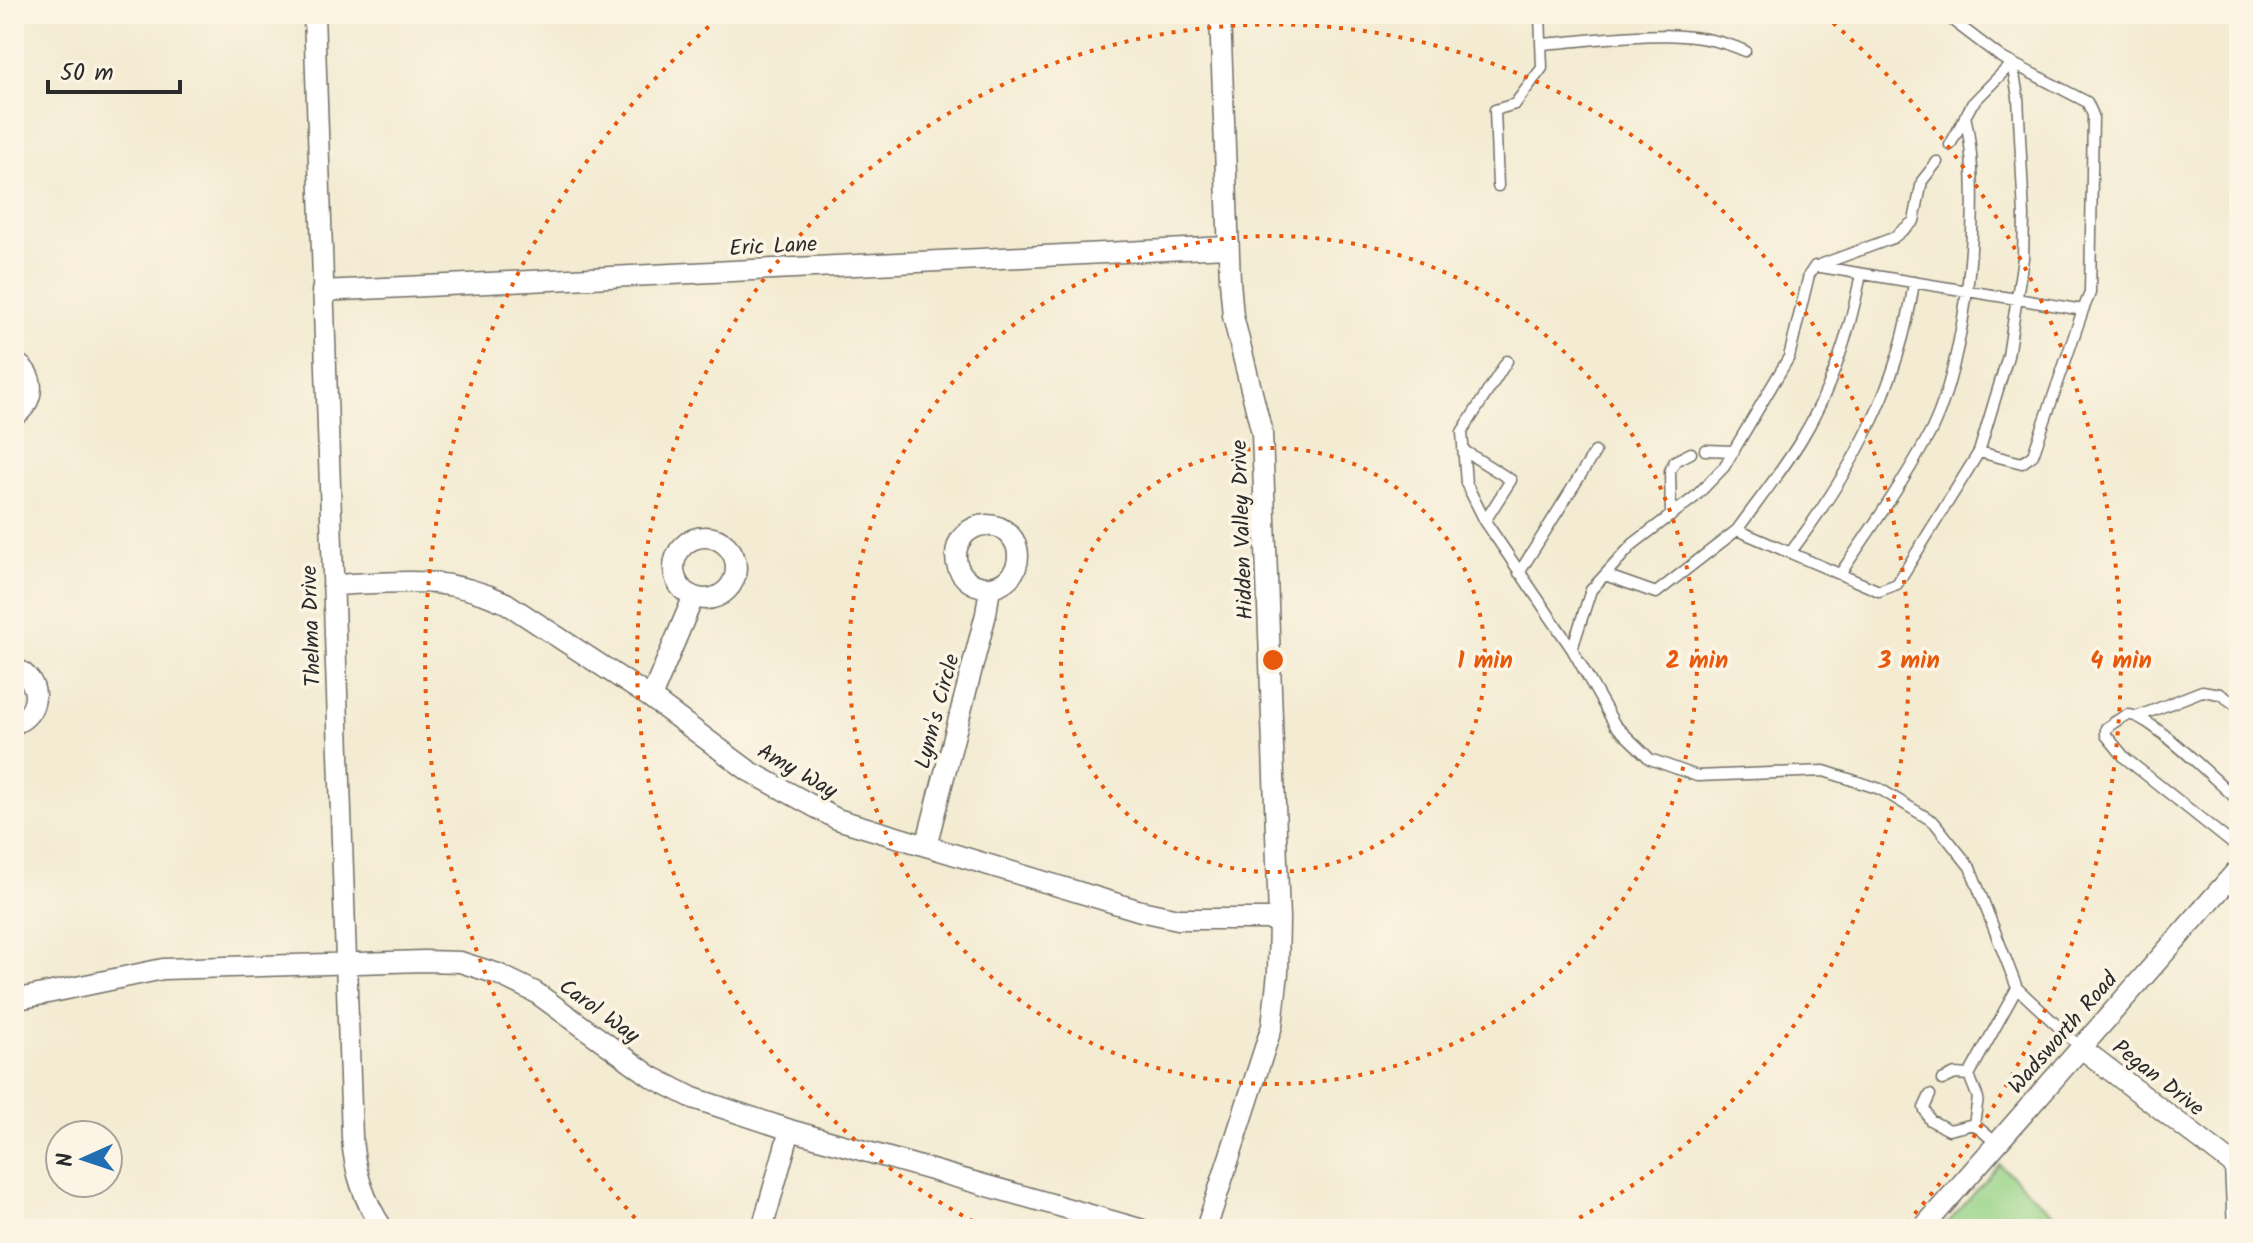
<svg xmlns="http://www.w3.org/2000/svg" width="2253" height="1243" font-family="Kalam,sans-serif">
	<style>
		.green { fill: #96d387; stroke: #607f59; stroke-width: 2 }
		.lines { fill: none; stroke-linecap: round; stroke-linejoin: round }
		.lane-casing { stroke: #716e65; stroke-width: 13 }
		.street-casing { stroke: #716e65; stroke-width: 23 }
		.lane { stroke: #fff; stroke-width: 10 }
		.street { stroke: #fff; stroke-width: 20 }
		.ring { fill: none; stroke: #e8590c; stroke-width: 4; stroke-dasharray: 4 8 }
		.labels { text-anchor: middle; stroke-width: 7; stroke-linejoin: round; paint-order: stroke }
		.street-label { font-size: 22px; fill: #2b2b2b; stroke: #fcf5e5 }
		.centre { fill: #e8590c; stroke: #fcf5e5; stroke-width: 4 }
		.ring-label { font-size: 24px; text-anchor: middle; font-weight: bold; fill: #e8590c; stroke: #fcf5e5; stroke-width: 7; stroke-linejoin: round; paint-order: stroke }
	</style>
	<rect width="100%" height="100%" fill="#fcf5e5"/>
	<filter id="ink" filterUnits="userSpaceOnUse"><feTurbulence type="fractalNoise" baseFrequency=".0125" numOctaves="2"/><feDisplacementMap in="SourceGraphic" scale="16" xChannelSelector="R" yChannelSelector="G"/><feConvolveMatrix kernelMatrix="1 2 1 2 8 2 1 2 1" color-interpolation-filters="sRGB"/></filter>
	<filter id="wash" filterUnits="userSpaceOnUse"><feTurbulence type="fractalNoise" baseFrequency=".006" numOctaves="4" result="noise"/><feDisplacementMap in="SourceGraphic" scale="32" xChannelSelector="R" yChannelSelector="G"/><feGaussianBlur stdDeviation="1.8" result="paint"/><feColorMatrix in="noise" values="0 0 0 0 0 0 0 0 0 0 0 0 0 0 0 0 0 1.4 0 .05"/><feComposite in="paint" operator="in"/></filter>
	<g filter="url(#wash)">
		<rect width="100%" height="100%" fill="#f3ebd2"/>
		<!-- green -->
		<path class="green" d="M2000,1165L2070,1229H1942Z"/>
	</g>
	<g filter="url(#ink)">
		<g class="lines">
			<!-- lane casing -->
			<g class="lane-casing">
				<path id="lane" d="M1944,14L2002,58L2087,102L2093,115L2090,293L2083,310L1815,266L1809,275L1789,357L1724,467L1695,497L1633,544L1591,590L1572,649L1615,725L1650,759L1697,776L1824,771L1880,789L1934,822L1970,867L2017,988L2080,1047
					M1541,44C1606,40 1684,23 1745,51
					M1950,145L1972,104L2012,63
					M1498,186L1495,110L1515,104L1542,68L1540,14
					M1817,266L1893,238L1914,221L1922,181L1937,162
					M1507,361L1462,432L1466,483L1485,521L1572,649
					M1463,450L1511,480L1485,521
					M1705,450L1734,451
					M1979,452L2008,356L2023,258L2024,216L2018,97L2012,63
					M1671,516L1670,471L1675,461L1691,453
					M1737,530C1758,501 1782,471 1801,440C1832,389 1850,331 1861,274
					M1790,553C1853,469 1899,388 1914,282
					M1519,573L1595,452
					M1840,574C1871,529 1903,483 1929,435C1967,363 1984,196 1965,116
					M1605,575L1656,593L1737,530L1879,591L1897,584L1979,452L2022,463L2033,455L2083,310
					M2139,716L2202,691L2220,694L2239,707
					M2239,801C2220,785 2148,712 2128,715C2121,717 2112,724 2106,728V735L2125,758L2239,849
					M1942,1080L1955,1074L1969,1075
					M1930,1095L1924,1108L1930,1120L1949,1130L1974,1124
					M1996,1143L1974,1124L1978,1098L1969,1075L2017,988"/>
			</g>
			<!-- street casing -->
			<g class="street-casing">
				<path id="street" d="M314,14L352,1137C354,1171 364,1201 383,1229
					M322,291L1227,247
					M14,362C38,374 35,403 14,416
					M956 556a31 31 0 1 1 62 0a31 31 0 1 1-62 0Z
					M674 568a31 31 0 1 1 62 0a31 31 0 1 1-62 0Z
					M333,585C401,582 442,574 506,603L651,698L749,771L837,819L1141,911L1178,919H1279
					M14,668C42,679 42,713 14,724
					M651,698L693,598
					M926,846L986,614L990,587
					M14,1000L163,969L424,961L460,962L498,974L535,992L652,1077L693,1098L790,1130L1140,1229
					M2080,1047L2235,1166L2238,1229
					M762,1229L790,1130
					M1206,1229L1272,1026L1278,973L1279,919L1262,433L1233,316L1230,281L1220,14
					M1922,1229L2239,868"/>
			</g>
			<!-- lane -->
			<use href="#lane" class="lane"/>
			<!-- street -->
			<use href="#street" class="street"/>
		</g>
	</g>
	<!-- distance rings -->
	<g class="ring">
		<circle cx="1273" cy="660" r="212"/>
		<circle cx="1273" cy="660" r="424"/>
		<path d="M984 1227A636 636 0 1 1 1562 1227"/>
		<path d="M643 1227A848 848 0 0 1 722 15M1824 15A848 848 0 0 1 1903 1227"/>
	</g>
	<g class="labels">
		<!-- street labels -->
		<g class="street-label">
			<text transform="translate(773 245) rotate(-3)" y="8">Eric Lane</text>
			<text transform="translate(1241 530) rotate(-92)" y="8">Hidden Valley Drive</text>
			<text transform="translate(310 626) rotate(-92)" y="8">Thelma Drive</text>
			<text transform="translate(936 711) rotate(-75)" y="8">Lynn's Circle</text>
			<text transform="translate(798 770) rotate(30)" y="8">Amy Way</text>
			<text transform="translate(600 1010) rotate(36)" y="8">Carol Way</text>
			<text transform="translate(2062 1032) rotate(-49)" y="8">Wadsworth Road</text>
			<text transform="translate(2159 1077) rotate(38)" y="8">Pegan Drive</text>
		</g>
	</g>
	<circle cx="1273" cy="660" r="12" class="centre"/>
	<g class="ring-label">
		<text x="1485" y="668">1 min</text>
		<text x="1697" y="668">2 min</text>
		<text x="1909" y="668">3 min</text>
		<text x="2121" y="668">4 min</text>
	</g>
	<!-- margin -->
	<rect width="2253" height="1243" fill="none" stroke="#fcf5e5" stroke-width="48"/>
	<!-- north arrow -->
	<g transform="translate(84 1159) rotate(267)"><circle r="38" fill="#fcf5e5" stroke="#a8a49b" stroke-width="2"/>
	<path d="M0-6L14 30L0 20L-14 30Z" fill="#1f6fb2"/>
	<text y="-12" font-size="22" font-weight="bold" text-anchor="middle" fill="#2b2b2b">N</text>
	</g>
	<!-- scale -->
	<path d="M48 80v12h132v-12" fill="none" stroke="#2b2b2b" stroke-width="4"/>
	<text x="60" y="80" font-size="24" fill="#2b2b2b" stroke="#fcf5e5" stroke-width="6" paint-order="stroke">50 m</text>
</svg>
